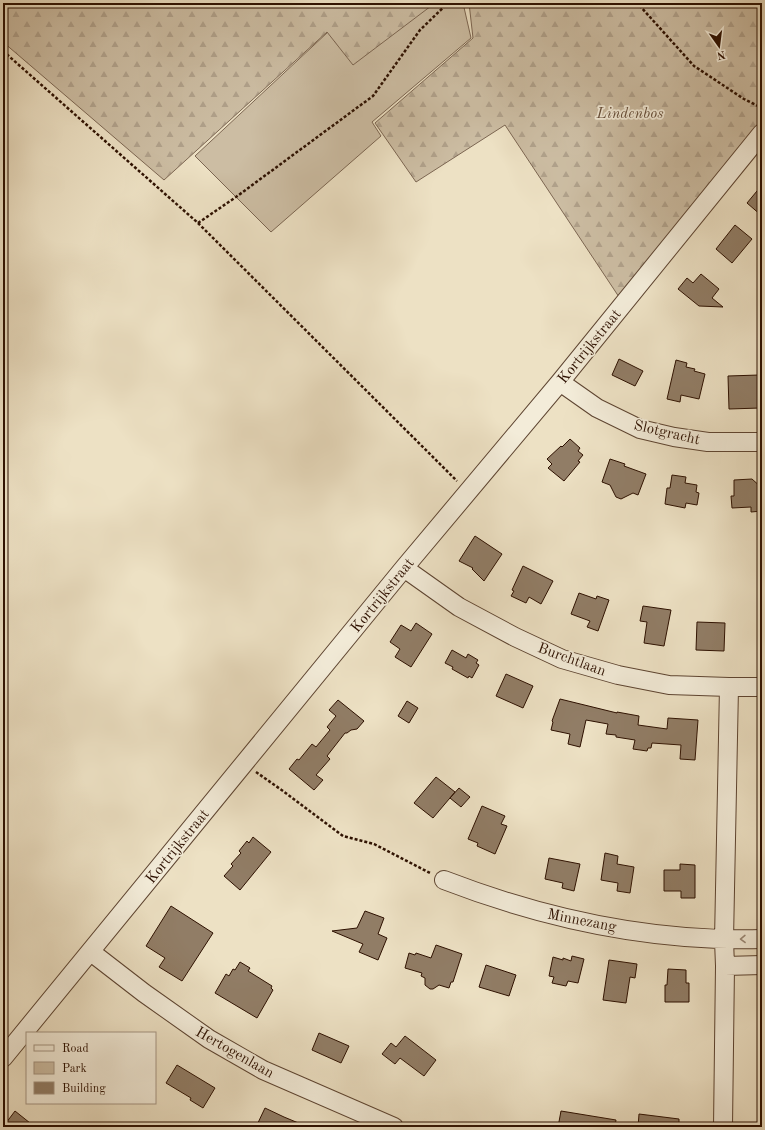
<svg xmlns="http://www.w3.org/2000/svg" width="765" height="1130" font-family="'Old Standard TT',serif">
	<style>
		.green { fill: #ccbda3; stroke: #7c6652 }
		.forest { fill: url(#forest-firs); stroke: #7c6652 }
		.building { fill: #917d66; stroke: #2d1000 }
		.lines { fill: none; stroke-linecap: round; stroke-linejoin: round }
		.minor-casing { stroke: #5d4431; stroke-width: 20 }
		.path { stroke: #2d1000; stroke-width: 2.5; stroke-dasharray: 3 2; stroke-linecap: butt }
		.minor { stroke: #f3ecd9; stroke-width: 18 }
		.oneway { stroke: #9a8977 }
		.labels { text-anchor: middle; stroke-width: 3.5; stroke-linejoin: round; paint-order: stroke }
		.park-label { font-size: 15px; font-style: italic; fill: #654d39; stroke: #f3ecd9 }
		.street-label { font-size: 15px; fill: #2d1000; stroke: #f3ecd9 }
	</style>
	<defs>
		<pattern id="forest-firs" width="22" height="20" patternUnits="userSpaceOnUse"><rect width="22" height="20" fill="#ccbda3"/><path d="M5 1l3.5 6h-7zM16 11l3.5 6h-7z" fill="#b0a18b"/></pattern>
	</defs>
	<rect width="100%" height="100%" fill="#ede1c4"/>
	<filter id="stains"><feTurbulence type="fractalNoise" baseFrequency=".005" numOctaves="4"/><feColorMatrix values="0 0 0 0 .2 0 0 0 0 .09 0 0 0 0 .02 0 0 0 .5 -.17"/></filter>
	<radialGradient id="worn" r=".72"><stop offset=".6" stop-color="#630" stop-opacity="0"/><stop offset="1" stop-color="#630" stop-opacity=".3"/></radialGradient>
	<!-- green -->
	<path class="green" d="M430,3H463L471,38L372,122L381,136L271,232L195,156L328,32L351,60Z"/>
	<!-- forest -->
	<path class="forest" d="M3,3H435L353,65L327,32L164,180L3,42Z
		M469,3H762V125L621,300L505,125L416,182L375,123L473,38Z"/>
	<!-- building -->
	<path class="building" d="M762,185V216L747,203Z
		M735,225L752,239L732,263L716,249Z
		M701,274L719,289L712,298L723,307L699,306L678,289L687,278L693,283Z
		M619,359L643,371L635,386L612,375Z
		M676,360L687,363L686,367L695,369L694,371L705,374L699,399L681,395L680,402L667,399Z
		M759,375L760,408L729,409L728,376Z
		M570,439L580,448L578,451L583,455L578,461L580,462L564,481L548,468L552,464L547,459L561,446L562,447Z
		M610,459L625,464L624,466L646,474L638,495L633,493L621,499L616,497L610,485L602,482Z
		M672,475L686,477L685,483L697,485L696,492L699,493L697,505L686,503L685,508L665,504L667,488H670Z
		M752,479L762,488V511L751,512V507L732,508L731,496H734V480Z
		M475,536L502,554L484,581L472,569L473,568L459,561Z
		M523,566L553,581L541,604L529,597L526,603L511,596L514,591L512,590Z
		M579,593L596,599L597,596L609,600L598,631L587,627L590,621L571,614Z
		M643,606L671,610L664,646L644,643L647,622L640,621Z
		M697,622L725,623L724,651L696,650Z
		M416,623L432,634L411,667L395,657L400,649L390,642L401,625L411,631Z
		M452,650L466,658L468,654L478,660L476,663L479,665L472,678L469,676L468,678L452,669L453,667L445,663Z
		M506,674L533,686L523,708L496,696Z
		M560,699L617,713V712L639,716L638,725L667,729L668,718L698,720L695,760L680,759L681,745L652,743L651,748H648L647,751L633,749L635,740L616,737V735L606,734L608,724L586,720L580,747L568,744L570,734L551,730L553,722L552,721Z
		M338,700L364,721L357,729L351,730L347,733H345L327,756L330,759L316,775L323,780L314,790L289,769L297,759L299,760L312,744L316,747L330,730L327,727L336,716L329,710Z
		M407,701L418,708L409,723L398,716Z
		M436,777L455,792L433,818L414,803Z
		M459,788L470,797L461,807L450,798Z
		M482,806L505,816L501,824L507,826L495,854L477,846L478,843L468,839Z
		M253,837L271,852L240,890L224,876L233,866L231,864L241,853L239,851L247,841L249,843Z
		M605,853L618,856L617,864L634,867L630,893L617,891L618,883L601,880Z
		M549,858L580,864L574,891L562,888L563,883L545,879Z
		M680,864L695,865V898H681V891H664V870H680Z
		M171,906L213,933L182,981L159,967L165,958L146,946Z
		M365,911L384,918L378,934L387,938L378,960L359,952L363,944L332,931L357,928Z
		M436,945L462,954L453,982H451L449,988L439,985L433,989H430L425,985V978L421,976L422,973L405,968L409,953L415,955L416,953L431,958Z
		M572,956L584,959L578,983L568,981L566,986L552,983L554,977L549,976L553,957L563,960V958L571,961Z
		M609,960L637,964L635,978L630,977L626,1003L603,1000Z
		M240,962L250,968L248,971L272,986L271,988L273,990L257,1018L215,993L226,974L229,976L233,969L235,970Z
		M486,965L516,975L509,996L479,987Z
		M668,969L686,970V983H689V1002H665V985H667Z
		M319,1033L349,1046L341,1063L312,1050Z
		M405,1036L436,1060L424,1076L400,1058L395,1064L382,1054L391,1043L396,1047Z
		M177,1065L215,1088L203,1108L190,1100L191,1098L166,1083Z
		M265,1108L284,1117L308,1127H256Z
		M15,1111L35,1127H3Z
		M561,1111L616,1120L615,1127H558Z
		M639,1114L679,1119V1127H638Z"/>
	<g class="lines">
		<!-- minor casing -->
		<g class="minor-casing">
			<path id="minor" d="M560,382L597,408L640,429L674,437L708,442H762
				M404,568L459,607L515,637L562,659L618,675L669,685L729,687H762
				M444,880C545,919 654,942 762,939
				M91,952L144,993L209,1039L263,1070L394,1127
				M725,966L762,965
				M3,1058L404,568L560,382L762,133
				M723,1127L725,966L724,940L729,687"/>
		</g>
		<!-- path -->
		<path class="path" d="M635,3L640,6L694,66L744,99L762,108
			M3,51L198,223L457,481
			M198,223L236,197L373,96L420,30L448,3
			M256,772L283,791L343,836L374,844L430,873"/>
		<!-- minor -->
		<use href="#minor" class="minor"/>
	</g>
	<!-- one-way arrows -->
	<defs><path id="oneway-chevron" d="M-2-3.5L2.5 0L-2 3.5" fill="none" stroke-width="1.6" stroke-linecap="round" stroke-linejoin="round"/></defs>
	<use class="oneway" href="#oneway-chevron" transform="translate(743 939) rotate(179)"/>
	<g class="labels">
		<!-- park labels -->
		<g class="park-label">
			<text x="630" y="118">Lindenbos</text>
		</g>
		<!-- street labels -->
		<g class="street-label">
			<text transform="translate(589 346) rotate(-51)" y="5">Kortrijkstraat</text>
			<text transform="translate(667 432) rotate(13)" y="5">Slotgracht</text>
			<text transform="translate(382 595) rotate(-51)" y="5">Kortrijkstraat</text>
			<text transform="translate(572 659) rotate(20)" y="5">Burchtlaan</text>
			<text transform="translate(177 846) rotate(-51)" y="5">Kortrijkstraat</text>
			<text transform="translate(582 920) rotate(11)" y="5">Minnezang</text>
			<text transform="translate(235 1052) rotate(30)" y="5">Hertogenlaan</text>
		</g>
	</g>
	<!-- margin -->
	<rect width="765" height="1130" fill="none" stroke="#ede1c4" stroke-width="16"/>
	<rect x="4" y="4" width="757" height="1122" fill="none" stroke="#2d1000" stroke-width="2"/>
	<rect x="8" y="8" width="749" height="1114" fill="none" stroke="#2d1000"/>
	<!-- legend -->
	<rect x="26" y="1032" width="130" height="72" fill="#f3ecd9" stroke="#a49482"/>
	<rect x="34" y="1045" width="20" height="6" fill="#f3ecd9" stroke="#a49482"/>
	<text x="62" y="1052" font-size="12" fill="#2d1000">Road</text>
	<rect x="34" y="1062" width="20" height="12" fill="#ccbda3" stroke="#a49482"/>
	<text x="62" y="1072" font-size="12" fill="#2d1000">Park</text>
	<rect x="34" y="1082" width="20" height="12" fill="#917d66" stroke="#a49482"/>
	<text x="62" y="1092" font-size="12" fill="#2d1000">Building</text>
	<!-- north arrow -->
	<g transform="translate(719 46) rotate(166)" stroke="#f3ecd9" stroke-width="3" paint-order="stroke">
	<path d="M0-3L7 15L0 10L-7 15Z" fill="#2d1000"/>
	<text y="-6" font-size="11" font-weight="bold" text-anchor="middle" fill="#2d1000">N</text>
	</g>
	<rect width="100%" height="100%" filter="url(#stains)"/>
	<rect width="100%" height="100%" fill="url(#worn)"/>
</svg>
